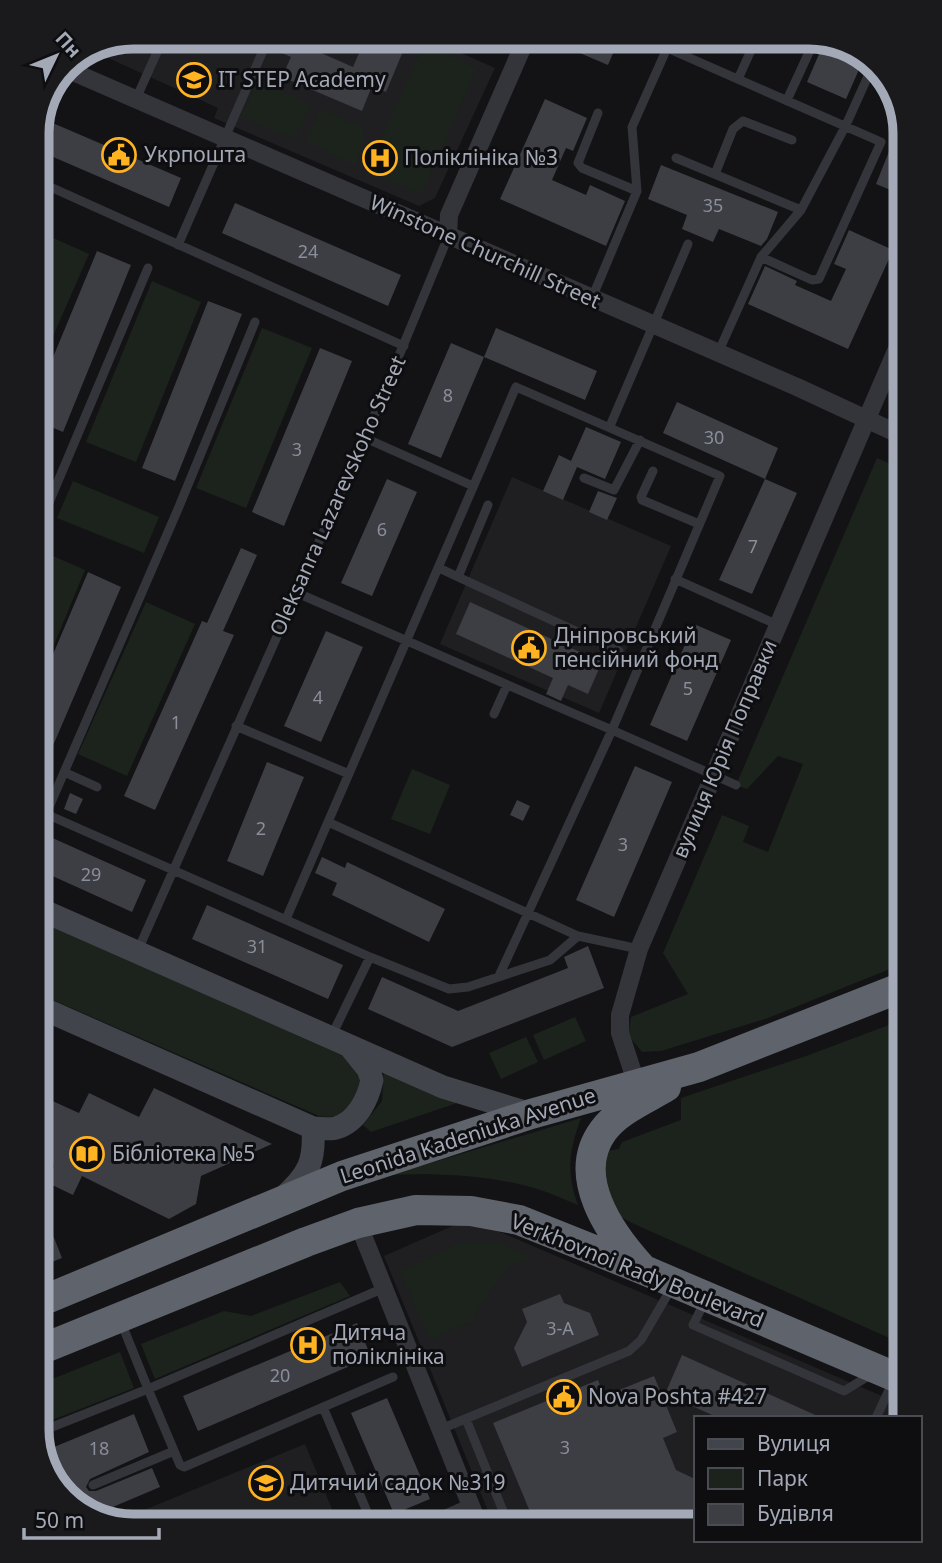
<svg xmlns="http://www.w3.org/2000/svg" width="942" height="1563" font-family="'Noto Sans',sans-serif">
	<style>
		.built { fill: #1f1f22 }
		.green { fill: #1b231c }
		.building { fill: #3c3e43 }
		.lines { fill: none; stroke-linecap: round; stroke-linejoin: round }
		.lane { stroke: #34353b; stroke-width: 9 }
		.street { stroke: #34353b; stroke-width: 18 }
		.secondary { stroke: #42444b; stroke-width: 23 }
		.highway { stroke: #5f636c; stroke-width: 30 }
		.labels { text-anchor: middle; stroke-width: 6; stroke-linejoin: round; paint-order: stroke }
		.number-label { font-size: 18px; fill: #898e9a }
		.poi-label { font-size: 21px; fill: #a3a9b7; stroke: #0e0e10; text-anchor: start }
		.street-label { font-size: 21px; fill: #a3a9b7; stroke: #0e0e10 }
		.rim { fill: none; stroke: #a3a9b7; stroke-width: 9 }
	</style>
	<rect width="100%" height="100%" fill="#131315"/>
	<!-- built -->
	<path class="built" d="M133,37H425L495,68L435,198L419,206L214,118L218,108L95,52Z
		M512,477L671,546L599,713L440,644Z
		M457,1224L484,1225L905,1406V1418H695V1526H494L384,1256Z
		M305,1444L339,1526H127L115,1522Z"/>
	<!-- green -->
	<path class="green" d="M424,44L477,68L421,195L367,170Z
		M263,84L311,104L295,139L241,117L255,86Z
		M321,109L361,127L365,137L356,166L306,141Z
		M40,232L89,254L37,373V238Z
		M152,281L201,302L136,462L86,442Z
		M262,328L312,348L246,508L196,488Z
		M877,458L905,470V963L768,1018L661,1051L642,1052L628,1035L631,1017L688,994L663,953L722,815L749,826L743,842L768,852L803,764L778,756L747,789L736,785Z
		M73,481L159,517L144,553L57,518Z
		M37,549L85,570L37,686Z
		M146,602L195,624L127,776L78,754Z
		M412,769L450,785L430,834L391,819Z
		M37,917L354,1057L364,1090C349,1108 345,1120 319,1116L37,993Z
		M575,1017L586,1041L544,1060L533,1035Z
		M905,1019V1345L632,1223L616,1214L605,1196L601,1152L619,1149L622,1142L681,1120V1098L806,1056Z
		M526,1037L538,1062L501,1079L489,1053Z
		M384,1069L460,1102L371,1132L363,1125L382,1101Z
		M581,1118C569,1151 566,1172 578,1205C561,1198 544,1190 527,1186C483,1175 436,1173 391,1175Z
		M479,1241L503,1244L533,1257L510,1266L479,1306L472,1321L430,1340L400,1271L458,1243Z
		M340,1282L350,1296L155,1379L141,1344L224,1311L251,1316Z
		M120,1352L134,1388L37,1426V1385Z"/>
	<!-- building -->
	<path class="building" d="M280,37H318L312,49L353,67L366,37H375L404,49L386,92L372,86L362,111L282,77L291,57L275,50Z
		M573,37H620L608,65L568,48Z
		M825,40L865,56L846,99L807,82Z
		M545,99L587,118L573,151L566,148L552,180L586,195L590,185L625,201L606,246L500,199Z
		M41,118L181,178L169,207L37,150V127Z
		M902,119L905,133V196L876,184Z
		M661,165L778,212L767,239L761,246L719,229L713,242L682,229L687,215L648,199Z
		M235,203L401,275L388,306L222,233Z
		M849,230L893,250L848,349L748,304L765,266L797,281L795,285L831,301L846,269L834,264Z
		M97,251L131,265L63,432L37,421V396Z
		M208,301L242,314L175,481L142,468Z
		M496,328L597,371L585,400L484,357Z
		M451,343L484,357L441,458L408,444Z
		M320,348L352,361L284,526L252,512Z
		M677,402L778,448L765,479L663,433Z
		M586,427L621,442L605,479L577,467L563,500L543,491L559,455L571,461Z
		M387,479L417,492L372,596L341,583Z
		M765,479L797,493L752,594L719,580Z
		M598,491L617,498L607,520L589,512Z
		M241,548L257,555L223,631L234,635L155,810L124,796L202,621L207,623Z
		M88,572L121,587L37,783V692Z
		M470,602L602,662L588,694L568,685L561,701L546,694L553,678L456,634Z
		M694,624L731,640L687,741L650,725Z
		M326,631L363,647L321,742L284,726Z
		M267,762L304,777L263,876L227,861Z
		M635,766L672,782L614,917L576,900Z
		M70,793L83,799L76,814L64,809Z
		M517,800L530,806L523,821L510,815Z
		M37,831L146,880L132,912L37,869Z
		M322,857L345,868L347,862L445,909L429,942L332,895L337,883L315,873Z
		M207,905L343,965L328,999L192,939Z
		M588,946L604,988L452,1047L368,1009L382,977L458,1011L568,968L564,957Z
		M154,1088L272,1144L201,1176L196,1204L169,1219L82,1176L73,1195L46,1182L54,1166L37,1157V1094L79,1113L89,1093L139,1117Z
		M38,1197L62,1258L37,1268V1198Z
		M560,1294L564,1303L590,1313L599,1335L522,1367L514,1348L527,1322L522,1309Z
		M357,1323L371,1357L198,1431L183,1396Z
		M682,1355L822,1418H719L665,1394Z
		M654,1376L677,1432L663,1438L676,1470L695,1479V1509L654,1526H598L594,1516L569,1526H536L493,1423L598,1380L604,1396Z
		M387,1398L430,1499L394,1514L351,1413Z
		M134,1414L149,1452L90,1479L86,1487L89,1491H96L152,1468L160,1487L94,1515L79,1510L47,1472L42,1452Z"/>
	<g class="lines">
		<!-- lane -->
		<path class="lane" d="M667,48L881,142L819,279L812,280L761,257
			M738,79L757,37
			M136,99L162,41
			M787,100L816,37
			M598,113L578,163L582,168L637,191
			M676,158L801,210
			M715,174L733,129L743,121L792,140
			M37,181L404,346
			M178,245L269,37
			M592,298L637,191L632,127L672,37
			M718,353L761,257L801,210L846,125L873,65
			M610,426L688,244
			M365,438L473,486
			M653,471L641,497L642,500L699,524
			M584,478L614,490L640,440
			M37,531L148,268
			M439,568L458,577L488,505
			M458,577L619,651
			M675,579L778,625
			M494,714L507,685
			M236,726L349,774
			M64,772L97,787
			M37,810L370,957L449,989L468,987L550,960L578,936L639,949
			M46,814L178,509L255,322
			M328,822L578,936
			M286,919C363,742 440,566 515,389L516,387L720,476L612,730C506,685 401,638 295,592
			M138,950L365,438L448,237
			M499,976L612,730L736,785
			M331,1037L370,957
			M384,1288L148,1389L180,1465L184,1467L393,1377
			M705,1301L693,1325L844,1391L872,1374
			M323,1407L373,1526
			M876,1418L895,1377L905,1363
			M466,1419L509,1526
			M441,1429L629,1351L641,1340L672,1287
			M37,1433L148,1389L121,1322
			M93,1485L174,1451
			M418,1526L470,1503"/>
		<!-- street -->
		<path class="street" d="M64,68L797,387L905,437
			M448,237L449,215L527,37
			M637,1085L620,1033V1015L639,949L905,330
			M358,1223L479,1526"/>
		<!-- secondary -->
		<path class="secondary" d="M37,908L443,1087L531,1114
			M37,1006L313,1128C315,1162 309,1174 284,1197
			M313,1128C320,1128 330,1130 336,1128C357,1122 368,1099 372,1080L368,1069L352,1049"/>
		<!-- highway -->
		<path class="highway" d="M641,1267C610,1233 570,1176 603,1131C617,1111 646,1099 666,1087
			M37,1303L342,1176L531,1114L699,1067L905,986
			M37,1351L306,1242L358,1223L416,1210L471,1211L519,1220L644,1270L905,1381"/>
	</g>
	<!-- icons -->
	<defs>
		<g id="school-ring" transform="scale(1.75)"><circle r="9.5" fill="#0e0e10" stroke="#ffb321" stroke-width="1.5"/><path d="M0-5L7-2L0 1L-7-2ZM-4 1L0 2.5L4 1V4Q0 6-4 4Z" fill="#ffb321"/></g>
		<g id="civic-ring" transform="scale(1.75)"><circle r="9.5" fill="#0e0e10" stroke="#ffb321" stroke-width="1.5"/><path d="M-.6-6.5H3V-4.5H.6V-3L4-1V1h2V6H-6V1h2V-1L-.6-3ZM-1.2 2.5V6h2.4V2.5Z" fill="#ffb321"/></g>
		<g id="hospital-ring" transform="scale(1.75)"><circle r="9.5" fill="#0e0e10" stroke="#ffb321" stroke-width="1.5"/><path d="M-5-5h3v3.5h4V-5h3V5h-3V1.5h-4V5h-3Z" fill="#ffb321"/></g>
		<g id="library-ring" transform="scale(1.75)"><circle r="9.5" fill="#0e0e10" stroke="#ffb321" stroke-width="1.5"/><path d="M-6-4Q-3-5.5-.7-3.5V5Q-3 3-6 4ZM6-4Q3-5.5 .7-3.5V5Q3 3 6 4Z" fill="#ffb321"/></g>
	</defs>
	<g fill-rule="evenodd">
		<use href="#school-ring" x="194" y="80"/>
		<use href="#civic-ring" x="119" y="155"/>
		<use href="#hospital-ring" x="380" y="158"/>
		<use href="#civic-ring" x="529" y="648"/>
		<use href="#library-ring" x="87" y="1154"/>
		<use href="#hospital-ring" x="308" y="1345"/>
		<use href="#civic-ring" x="564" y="1397"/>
		<use href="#school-ring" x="266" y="1483"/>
	</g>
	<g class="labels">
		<!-- number labels -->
		<g class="number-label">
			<text x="713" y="212">35</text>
			<text x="308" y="258">24</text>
			<text x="448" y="402">8</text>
			<text x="714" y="444">30</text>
			<text x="297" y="456">3</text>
			<text x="382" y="536">6</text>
			<text x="753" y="553">7</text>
			<text x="688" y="695">5</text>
			<text x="318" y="704">4</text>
			<text x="176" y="729">1</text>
			<text x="261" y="835">2</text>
			<text x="623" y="851">3</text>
			<text x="91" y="881">29</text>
			<text x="257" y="953">31</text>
			<text x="560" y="1335">3-А</text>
			<text x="280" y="1382">20</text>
			<text x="565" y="1454">3</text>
			<text x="99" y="1455">18</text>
		</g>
		<!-- poi labels -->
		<g class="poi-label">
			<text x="218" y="87">IT STEP Academy</text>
			<text x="144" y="162">Укрпошта</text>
			<text x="404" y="165">Поліклініка №3</text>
			<text x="554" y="643">Дніпровський<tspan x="554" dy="24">пенсійний фонд</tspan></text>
			<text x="112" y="1161">Бібліотека №5</text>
			<text x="332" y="1340">Дитяча<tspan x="332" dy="24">поліклініка</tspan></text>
			<text x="588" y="1404">Nova Poshta #427</text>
			<text x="290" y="1490">Дитячий садок №319</text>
		</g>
		<!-- street labels -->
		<g class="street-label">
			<text transform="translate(485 252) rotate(24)" y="7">Winstone Churchill Street</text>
			<text transform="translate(338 496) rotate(-66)" y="7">Oleksanra Lazarevskoho Street</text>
			<text transform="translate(725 749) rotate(-67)" y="7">вулиця Юрія Поправки</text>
			<text transform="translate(468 1136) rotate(-18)" y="7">Leonida Kadeniuka Avenue</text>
			<text transform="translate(637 1271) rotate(22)" y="7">Verkhovnoi Rady Boulevard</text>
		</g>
	</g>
	<!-- crop -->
	<path d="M0 0H942V1563H0ZM133 49H809A84 84 0 0 1 893 133V1430A84 84 0 0 1 809 1514H133A84 84 0 0 1 49 1430V133A84 84 0 0 1 133 49Z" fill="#1a1a1d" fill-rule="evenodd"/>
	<path class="rim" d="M133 49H809A84 84 0 0 1 893 133V1430A84 84 0 0 1 809 1514H133A84 84 0 0 1 49 1430V133A84 84 0 0 1 133 49Z"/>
	<!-- legend -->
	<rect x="694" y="1416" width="228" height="126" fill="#0e0e10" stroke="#4a4c53" stroke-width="2"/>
	<rect x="708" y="1439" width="35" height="10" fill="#42444b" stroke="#4a4c53" stroke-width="2"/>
	<text x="757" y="1451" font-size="21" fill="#a3a9b7">Вулиця</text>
	<rect x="708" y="1468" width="35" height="21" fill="#1b231c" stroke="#4a4c53" stroke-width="2"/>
	<text x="757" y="1486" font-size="21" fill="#a3a9b7">Парк</text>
	<rect x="708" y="1504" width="35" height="21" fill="#3c3e43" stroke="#4a4c53" stroke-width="2"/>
	<text x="757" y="1521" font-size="21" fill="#a3a9b7">Будівля</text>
	<!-- north arrow -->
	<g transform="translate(56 56) rotate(47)" stroke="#0e0e10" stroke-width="5" paint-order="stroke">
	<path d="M0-5L12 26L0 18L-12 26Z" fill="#a3a9b7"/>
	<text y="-10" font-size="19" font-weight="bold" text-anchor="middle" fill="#a3a9b7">Пн</text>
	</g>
	<!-- scale -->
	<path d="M24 1528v10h135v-10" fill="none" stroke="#a3a9b7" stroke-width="3.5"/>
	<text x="35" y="1528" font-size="21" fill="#a3a9b7" stroke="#0e0e10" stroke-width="5" paint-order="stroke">50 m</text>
</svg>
